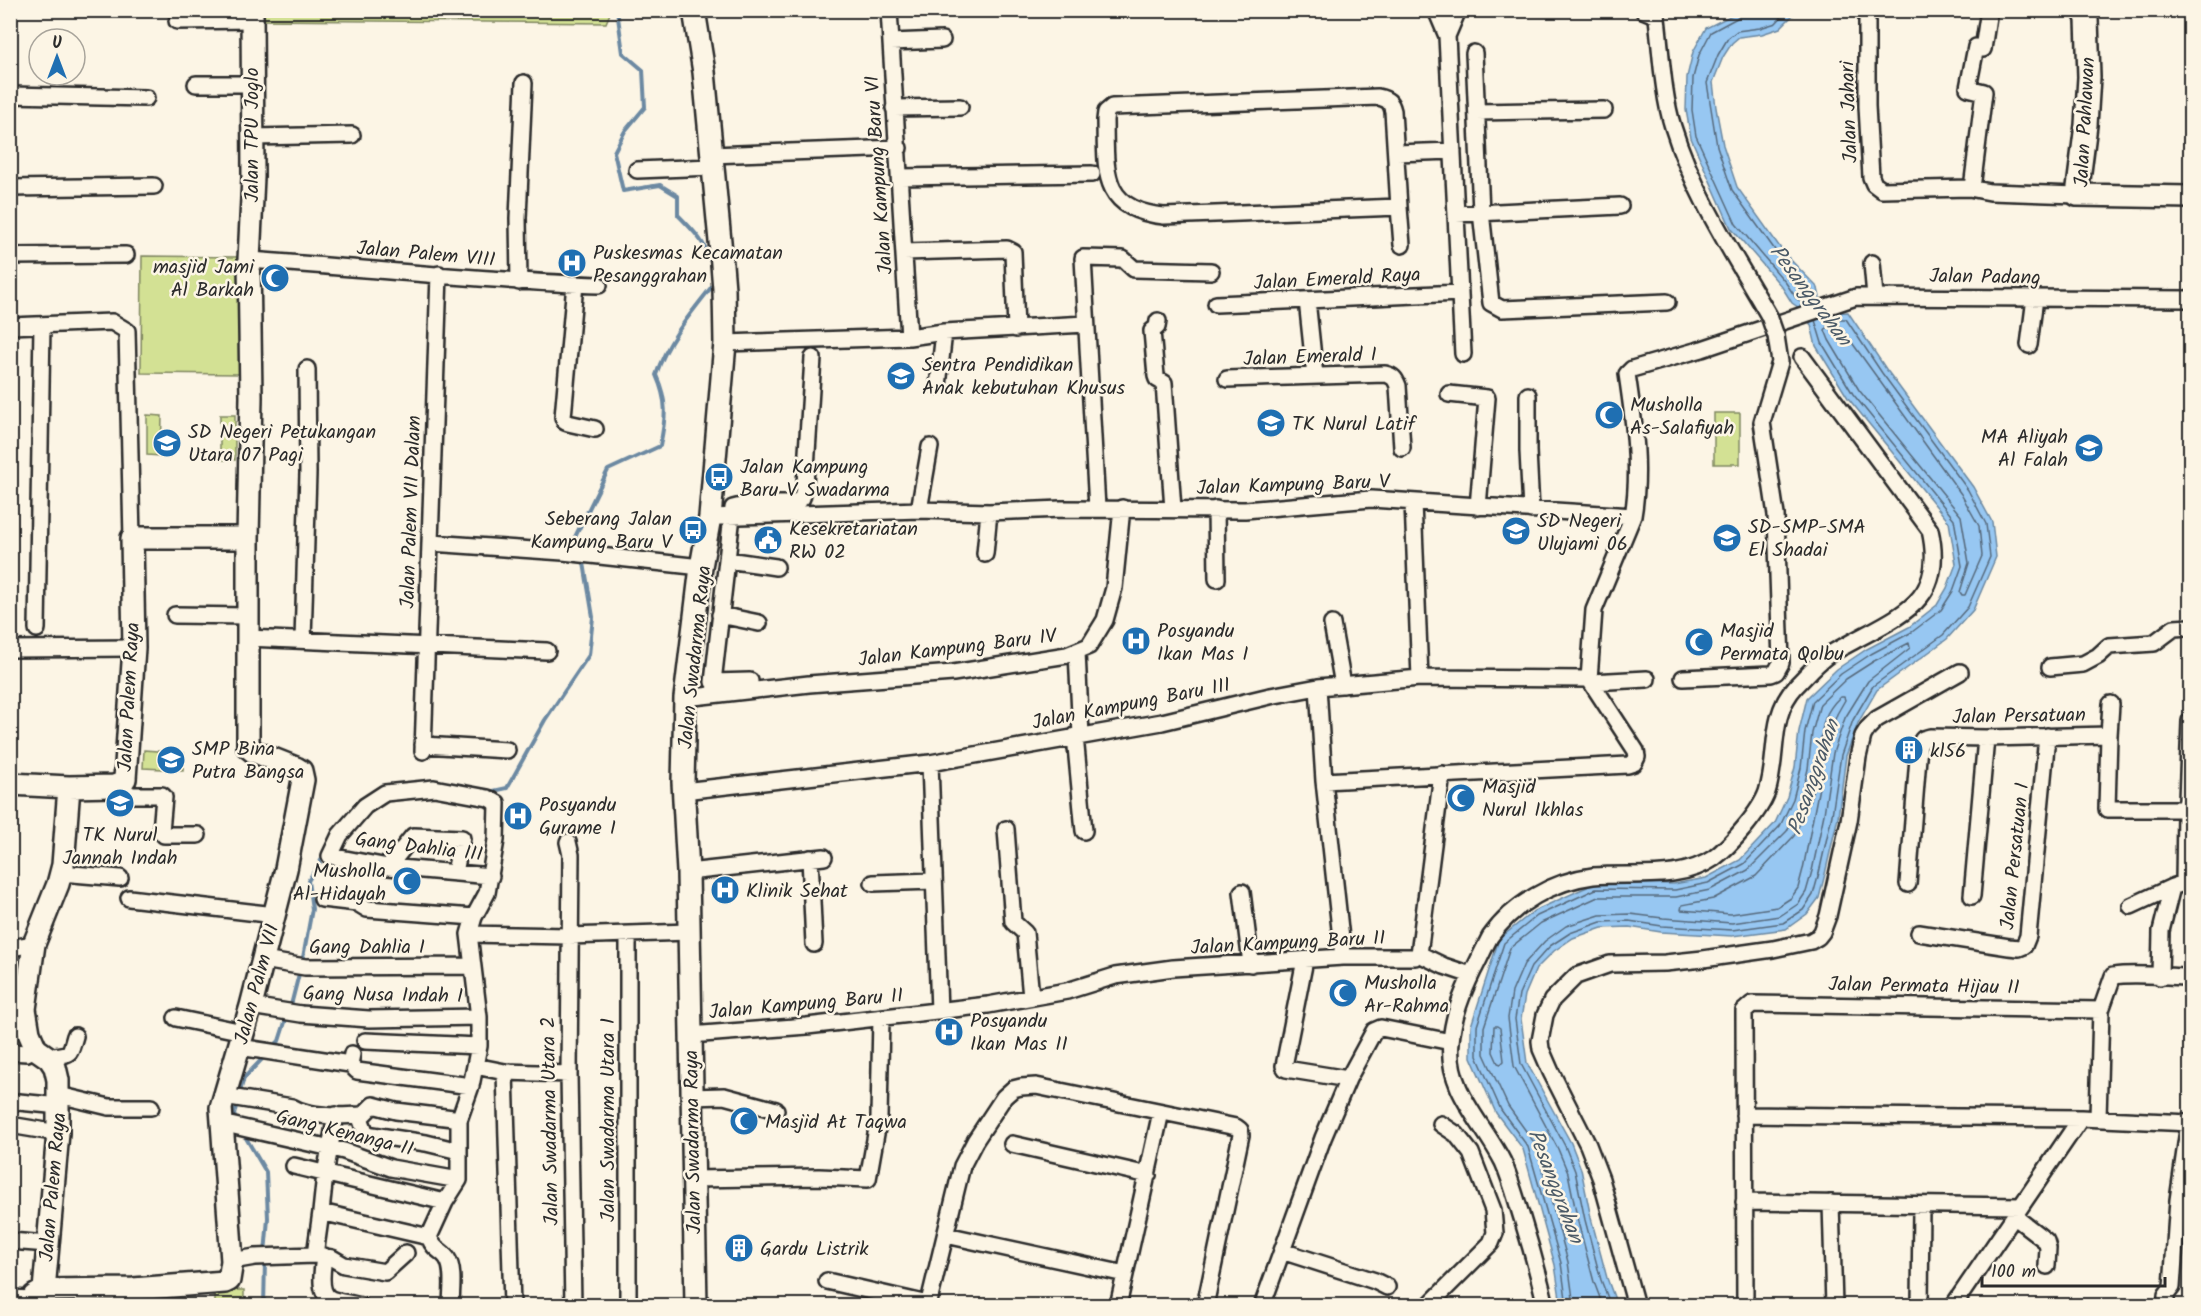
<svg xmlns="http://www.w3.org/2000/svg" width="2201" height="1316" font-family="Kalam,sans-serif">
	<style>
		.green { fill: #d3e194; stroke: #7f8660; stroke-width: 1.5 }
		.water { fill: #97c7f2; stroke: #6c89a2; stroke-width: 1.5 }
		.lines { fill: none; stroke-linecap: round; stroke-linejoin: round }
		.shore { stroke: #56697b; stroke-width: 1.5 }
		.stream { stroke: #6c89a2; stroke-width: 4 }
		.street-casing { stroke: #2b2b2b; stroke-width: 20 }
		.secondary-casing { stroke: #2b2b2b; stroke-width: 26 }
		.street { stroke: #fcf5e5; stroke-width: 15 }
		.secondary { stroke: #fcf5e5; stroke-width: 21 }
		.street-bridge-casing { stroke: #2b2b2b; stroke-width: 20; stroke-linecap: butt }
		.street-bridge { stroke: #fcf5e5; stroke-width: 15 }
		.labels { text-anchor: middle; stroke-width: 5; stroke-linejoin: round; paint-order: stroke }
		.street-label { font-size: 20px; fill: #2b2b2b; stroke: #fcf5e5 }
		.poi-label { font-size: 20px; fill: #2b2b2b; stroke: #fcf5e5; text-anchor: start }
		.water-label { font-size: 21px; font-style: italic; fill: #4b5a67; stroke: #fcf5e5 }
	</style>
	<rect width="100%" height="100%" fill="#fcf5e5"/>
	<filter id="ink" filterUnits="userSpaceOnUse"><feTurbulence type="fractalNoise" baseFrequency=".0167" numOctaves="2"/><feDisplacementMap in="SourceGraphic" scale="12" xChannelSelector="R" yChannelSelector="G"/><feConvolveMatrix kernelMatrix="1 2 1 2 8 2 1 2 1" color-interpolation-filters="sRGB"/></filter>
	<g filter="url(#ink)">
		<!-- green -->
		<path class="green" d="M256,11H611L606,23L256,20Z
			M142,256L240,257L239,374L141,373Z
			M1714,413H1740V464H1714Z
			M147,415L162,416L161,456L147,455Z
			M220,415H235V460H220Z
			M144,750L184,753L183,770L143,768Z
			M215,1290H244V1305H215Z"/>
		<!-- water -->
		<path class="water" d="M1759,10L1795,11L1794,14L1780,28L1762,34L1739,37L1732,43L1723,57L1713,82L1716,108L1723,145L1737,187L1784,253L1818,288L1821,303L1831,313L1848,312L1886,369L1973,487L1992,522L1996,557L1973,610L1947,639L1877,690L1858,723L1846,756L1838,817L1825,874L1819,898L1807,914L1786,929L1732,936L1661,932L1629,927L1602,928L1573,938L1554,951L1536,969L1525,995L1521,1019L1527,1063L1571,1143L1581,1169L1591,1218L1607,1278L1617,1305H1561L1555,1265L1523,1149L1496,1113L1471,1057V1026L1499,939L1534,911L1598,882L1674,884L1706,878L1740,860L1775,823L1787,797L1795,767L1799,731L1807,698L1837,669L1867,649L1909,627L1937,605L1947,588L1956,564L1949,522L1848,398L1816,346L1811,325L1802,310L1792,303L1782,287L1731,228L1691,138L1686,110L1687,77L1693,52L1706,28L1740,11Z"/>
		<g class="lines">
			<!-- shore -->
			<path class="shore" d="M1740,10L1737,18L1711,32L1699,55L1693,78L1692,110L1696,136L1736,224L1786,283L1796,298L1805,305
				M1788,10L1776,23L1760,28L1737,31L1728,38L1718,55L1707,83L1717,146L1732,190L1780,257L1812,290L1814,302
				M1840,326L1961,494L1979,526L1982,556L1965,595H1962L1960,592L1969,563L1961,516L1859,390L1829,340L1825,330L1827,327Z
				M1840,697H1844L1845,700L1837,714L1825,748L1822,749L1820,747C1822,725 1824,712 1840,697Z
				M1816,784L1819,787L1803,869L1798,888L1791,898L1777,907L1731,914L1681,910L1682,905L1713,899L1756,876L1794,836L1808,806L1814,786Z
				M1494,1026H1497L1500,1028L1504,1061L1501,1064L1498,1063L1493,1052Z
				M1567,1306L1561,1263L1528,1147L1501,1110L1477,1056V1026L1504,943L1537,916L1596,889L1675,890L1708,883L1744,864L1780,826L1793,799L1801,768L1805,731L1813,701L1841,674L1871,654L1912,632L1941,610L1953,591L1962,566L1954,519L1853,394L1822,343L1815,320
				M1574,1306L1568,1262L1536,1145L1508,1106L1484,1054V1027L1510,948L1541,923L1598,897H1676L1710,890L1748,870L1787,831L1800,802L1808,769L1812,733L1820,704L1846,679L1874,661L1909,643L1910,648L1868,681L1845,718L1833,753L1824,814L1812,871L1806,892L1798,904L1780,916L1732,923L1663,918L1630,914L1600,915L1566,926L1545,941L1524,964L1512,992L1508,1018L1514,1066L1558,1149L1568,1173L1578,1222L1594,1282L1603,1306
				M1611,1306L1601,1280L1585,1220L1575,1171L1565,1146L1521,1064L1515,1019L1519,994L1531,967L1550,946L1570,933L1601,922L1629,921L1662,926L1732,930L1783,923L1803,910L1813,895L1819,873L1832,815L1841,755L1853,720L1873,686L1943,635L1968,607L1990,557L1986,524L1968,490L1882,373L1846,319H1830L1826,317"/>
			<!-- stream -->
			<path class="stream" d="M617,10L623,53L643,70L645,107L625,131L614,152L623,191L660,185L678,196V215C693,230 707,244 712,265
				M582,550L575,537L608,470L660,446C666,417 668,402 656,375C667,341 691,313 713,285V281
				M489,792L507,788L545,720L589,655L593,617L583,557
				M302,963L312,909L308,881L325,854
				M290,1009L300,970
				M273,1047L279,1041L287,1016
				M239,1095L244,1078L266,1055
				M237,1102L234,1115L238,1123
				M243,1133L266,1172L268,1218L265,1254
				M264,1306L265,1261"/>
			<!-- street casing -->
			<g class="street-casing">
				<path id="street" d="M889,10L909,337
					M1436,10L1447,36
					M1458,10L1447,36L1463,354
					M1643,10L1655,15L1657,18C1661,52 1663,96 1673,127C1694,195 1734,255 1769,316
					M1867,10V106L1871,177L1874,184L1882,190L1969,188L1990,192L2077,195
					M177,21L252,20
					M891,42L942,40
					M1474,53L1481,212L1491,303L1502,309L1667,302
					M196,84H251
					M10,95L146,98
					M1378,97C1388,99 1391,102 1393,111L1399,207L1164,216C1100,210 1106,170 1105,120L1106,112L1112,107Z
					M894,108L960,107
					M1477,112L1604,110
					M253,137L352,135
					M1396,153L1453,151
					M711,155L899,148
					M637,170L712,167
					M900,177L1092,174
					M10,188L154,186
					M1972,188L1984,92L1968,88L1976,47L1983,49L1989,10
					M1399,207L1402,245
					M1456,214L1620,206
					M904,252L1007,249L1013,252L1016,329
					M10,256L126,255
					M249,260C366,268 482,281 599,285
					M1872,263L1875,296
					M519,282L518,218L524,83
					M575,284L563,417L565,422L568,423L595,429
					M1307,300L1315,376
					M1216,304L1460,293
					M1158,321L1157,327L1152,331L1156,376L1157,379L1164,383L1173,509
					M10,326L112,322L127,331L132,538
					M725,343L909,337L944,332L1086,324
					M2029,345L2035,298
					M1227,379L1385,374C1393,376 1395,378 1398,386L1402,448
					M938,386L944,332
					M1449,394L1487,398L1478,507
					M1528,395V451L1531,510
					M1413,502L1420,678
					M1097,508L1083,258L1123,259L1134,269L1211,271
					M1216,509L1217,579
					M919,510L930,447
					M710,517L919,510L989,512L1061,509L1245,510L1371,499L1633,516
					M431,543L563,552L701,567
					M985,554L989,512
					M727,560L776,567
					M175,615L247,616
					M720,615L759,623
					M1332,624L1343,685
					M37,629L42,325
					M247,638L547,651
					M303,640L308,473L307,369
					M10,649L134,648
					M1077,652L1081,736
					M2050,667L2083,664L2098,656L2109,646L2154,643L2174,628L2190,627
					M1683,678L1771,674L1776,672L1781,663L1776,515L1762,422L1780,362L1776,336
					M1589,679L1594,610L1633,516C1641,469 1634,421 1627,374L1632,369L1702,349L1856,297L2190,299
					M750,681L713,682L732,516L733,508L749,504H793L802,498L805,484L813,358
					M1591,682L1647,679
					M1318,687L1324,781L1343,957
					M685,698L809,684L953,673L1067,655L1089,646L1105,620L1114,588L1122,508
					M2109,735L2111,704
					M1075,736L1084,831
					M423,745L507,750
					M423,751L439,274
					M930,763L939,1011
					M1324,781L1628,765L1634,763L1637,757L1636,751L1589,679
					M120,784L128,793L132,795H162L164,797L161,831L164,835H198
					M683,791L930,763L1162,722L1270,696L1318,687L1420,678L1589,679
					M1006,829L1013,922L1025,933L1031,997
					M568,842L571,855L569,1074L573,1306
					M810,858L814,944
					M388,867L413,836L462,838L455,872
					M688,872L824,857
					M61,873L120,878
					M873,883L934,881
					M1908,884L1919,745L1923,739L1930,737L1986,738L2109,735L2107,809H2185
					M1242,892L1251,964
					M1972,896L1986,738
					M129,898L275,915
					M322,899L357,903L367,909L474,917
					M2131,906L2172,887
					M1919,933L2009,947L2019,948L2024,946L2028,936L2047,736
					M469,934L569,936L689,932
					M628,935V1306
					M10,948L34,944
					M1419,954L1444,966L1471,975
					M263,960L305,967L472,966
					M2160,977L2161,931L2172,887L2184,883L2185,809L2187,800L2190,721
					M251,1006L301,1014L369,1019L479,1017
					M2101,1010L2113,976C2138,972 2165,977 2190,977
					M176,1018L243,1032
					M690,1035L807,1026L988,1005L1067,991L1115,976L1173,968L1343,957H1415L1419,954L1442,774
					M365,1041L479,1046
					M239,1047L350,1064
					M10,1052L27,1053L36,1049
					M352,1054L350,1064L357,1071L471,1086
					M49,1058C69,1050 68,1062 75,1036
					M475,1066L505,1072L569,1074
					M505,1072L512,1306
					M1348,1079L1374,1031L1381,1028L1451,1042
					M59,1095L109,1107H151
					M224,1096L292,1107C309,1118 344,1116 363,1115L373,1105L396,1111L453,1118L459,1120
					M691,1097L724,1096L776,1110
					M19,1102L59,1106
					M359,1115L366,1134L426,1143L459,1151
					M1744,1115L2081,1118
					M221,1123L344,1151L391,1168L459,1180
					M10,1125L58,1133
					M1012,1144L1148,1175
					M294,1166L445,1202
					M693,1179L819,1177L868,1179L879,1117L881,1018
					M1744,1202L2020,1206
					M1831,1203L1834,1306
					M321,1212L325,1174L336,1115
					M2015,1217L2046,1241L2048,1248L2047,1266
					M946,1235L1125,1274
					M10,1241L48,1244
					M1282,1251L1375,1281L1387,1287
					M315,1255L321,1212L429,1237
					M324,1256C323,1268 317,1293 331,1299C339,1302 351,1303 361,1306
					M232,1261L255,1257L315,1255L332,1258L344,1265L385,1272L406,1253
					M827,1281L928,1304
					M10,1298L32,1299
					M451,1306C451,1292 455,1270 447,1258C441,1249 435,1252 429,1237L445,1202L459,1180V1120L471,1086L479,1046V1017L469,934L474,917L487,893L496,840L497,803L488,798L434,788L385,793L365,806L340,835L330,856L388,867L491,876
					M928,1306L962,1166L975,1141L1004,1097L1013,1089L1021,1087L1036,1086L1236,1127L1240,1130L1241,1135L1205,1306
					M1118,1306L1161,1112
					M1262,1306L1323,1138L1348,1079L1286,1069L1284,1066L1305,960
					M1428,1306L1491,1243L1495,1233L1493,1210L1471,1153L1456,1134L1441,1124
					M1546,1306C1539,1276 1531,1247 1522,1218C1516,1199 1511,1180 1503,1162C1483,1122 1446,1090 1451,1042C1453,1016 1462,994 1473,971C1479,960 1484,948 1490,937C1513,904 1553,881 1593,876C1633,872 1679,882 1714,858C1730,846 1760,812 1767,792C1779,756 1768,716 1796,686C1806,676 1816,664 1827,656C1834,651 1843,647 1850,643C1903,614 1946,600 1930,530L1802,357
					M1636,1306L1601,1179L1588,1145L1551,1072L1541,1049L1540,1041L1545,1015L1552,1000L1576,976L1610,964L1665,963L1703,959L1773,949L1811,941L1818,937L1822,932L1828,916L1849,821L1858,757L1863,736L1868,728L1877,719L1960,672
					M1745,1306L1744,1016V1011L1752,1004L2101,1010L2098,1118
					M1920,1306L1921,1205
					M1953,1306L2081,1118L2190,1123
					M2166,1306V1295L2172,1287L2178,1200L2189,1123"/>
			</g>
			<!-- secondary casing -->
			<g class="secondary-casing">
				<path id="secondary" d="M694,10L704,72L721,252L724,289L725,343L710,517L701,567L685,698L683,782L688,872L696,1306
					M2083,10L2087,19L2089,77L2086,125L2077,195L2190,197
					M10,784L69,787L114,786L120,784L125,779L134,648L132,538H248L251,397L249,260L253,177L252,10
					M44,1290L58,1133V1080L55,1067L49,1058L36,1049L29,1033L25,1009L34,944L58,884L63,865L69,787
					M30,1306L34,1296L44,1290L133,1289L225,1282L229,1280L232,1261L221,1108L251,1006L286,869L303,780L301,771L296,768L253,751L248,747V538"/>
			</g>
			<!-- street -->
			<use href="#street" class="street"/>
			<!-- secondary -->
			<use href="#secondary" class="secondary"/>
			<!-- street-bridge casing -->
			<g class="street-bridge-casing">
				<path id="street-bridge" d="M1769,316L1776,336"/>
			</g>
			<!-- street-bridge -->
			<use href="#street-bridge" class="street-bridge"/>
		</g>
	</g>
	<!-- icons -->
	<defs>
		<g id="hospital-disc" transform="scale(1.5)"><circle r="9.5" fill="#1f6fb2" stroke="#fcf5e5"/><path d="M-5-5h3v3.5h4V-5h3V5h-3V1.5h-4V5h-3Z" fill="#fff"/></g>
		<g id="mosque-disc" transform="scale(1.5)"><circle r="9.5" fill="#1f6fb2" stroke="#fcf5e5"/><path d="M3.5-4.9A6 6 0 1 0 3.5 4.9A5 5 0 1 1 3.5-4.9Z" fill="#fff"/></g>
		<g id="school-disc" transform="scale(1.5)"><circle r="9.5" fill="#1f6fb2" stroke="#fcf5e5"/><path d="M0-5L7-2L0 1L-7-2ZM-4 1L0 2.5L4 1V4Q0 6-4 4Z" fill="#fff"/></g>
		<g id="bus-disc" transform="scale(1.5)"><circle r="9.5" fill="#1f6fb2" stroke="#fcf5e5"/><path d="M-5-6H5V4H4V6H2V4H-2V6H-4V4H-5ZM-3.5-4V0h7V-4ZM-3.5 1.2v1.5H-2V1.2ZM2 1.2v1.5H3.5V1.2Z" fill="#fff"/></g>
		<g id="civic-disc" transform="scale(1.5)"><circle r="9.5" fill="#1f6fb2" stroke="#fcf5e5"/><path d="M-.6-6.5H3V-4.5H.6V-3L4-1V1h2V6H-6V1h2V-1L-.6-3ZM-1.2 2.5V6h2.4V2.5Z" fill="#fff"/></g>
		<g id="building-disc" transform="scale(1.5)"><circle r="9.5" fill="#1f6fb2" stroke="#fcf5e5"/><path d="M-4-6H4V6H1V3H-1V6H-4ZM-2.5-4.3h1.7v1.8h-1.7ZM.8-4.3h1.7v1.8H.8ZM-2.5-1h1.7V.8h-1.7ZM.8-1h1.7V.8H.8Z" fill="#fff"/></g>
	</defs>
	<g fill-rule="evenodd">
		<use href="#hospital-disc" x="572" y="263"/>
		<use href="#mosque-disc" x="275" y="278"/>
		<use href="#school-disc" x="901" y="376"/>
		<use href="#mosque-disc" x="1609" y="415"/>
		<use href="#school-disc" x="1271" y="423"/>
		<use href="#school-disc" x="167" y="443"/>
		<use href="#school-disc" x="2089" y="448"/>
		<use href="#bus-disc" x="719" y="477"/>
		<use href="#bus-disc" x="693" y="530"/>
		<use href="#school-disc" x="1516" y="531"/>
		<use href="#school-disc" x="1727" y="538"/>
		<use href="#civic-disc" x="768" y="540"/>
		<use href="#hospital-disc" x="1136" y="641"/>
		<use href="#mosque-disc" x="1699" y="642"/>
		<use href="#building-disc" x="1909" y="750"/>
		<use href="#school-disc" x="171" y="760"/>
		<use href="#mosque-disc" x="1461" y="798"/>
		<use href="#school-disc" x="120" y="803"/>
		<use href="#hospital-disc" x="518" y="816"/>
		<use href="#mosque-disc" x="407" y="881"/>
		<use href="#hospital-disc" x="725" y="890"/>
		<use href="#mosque-disc" x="1343" y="993"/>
		<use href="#hospital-disc" x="949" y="1032"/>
		<use href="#mosque-disc" x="744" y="1121"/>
		<use href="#building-disc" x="739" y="1248"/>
	</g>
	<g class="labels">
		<!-- street labels -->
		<g class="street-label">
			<text transform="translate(1848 112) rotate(-92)" y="7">Jalan Jahari</text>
			<text transform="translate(2084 122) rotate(-87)" y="7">Jalan Pahlawan</text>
			<text transform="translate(251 135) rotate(-90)" y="7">Jalan TPU Joglo</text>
			<text transform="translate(878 175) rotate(-94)" y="7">Jalan Kampung Baru VI</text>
			<text transform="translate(426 253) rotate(5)" y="7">Jalan Palem VIII</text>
			<text transform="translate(1985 276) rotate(1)" y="7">Jalan Padang</text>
			<text transform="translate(1337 278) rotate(-3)" y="7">Jalan Emerald Raya</text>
			<text transform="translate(1310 356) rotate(-2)" y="7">Jalan Emerald I</text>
			<text transform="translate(1293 484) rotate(-2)" y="7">Jalan Kampung Baru V</text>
			<text transform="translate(410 512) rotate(-88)" y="7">Jalan Palem VII Dalam</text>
			<text transform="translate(957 647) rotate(-7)" y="7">Jalan Kampung Baru IV</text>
			<text transform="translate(694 657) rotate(-84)" y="7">Jalan Swadarma Raya</text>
			<text transform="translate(128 697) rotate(-87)" y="7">Jalan Palem Raya</text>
			<text transform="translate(1131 703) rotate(-11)" y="7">Jalan Kampung Baru III</text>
			<text transform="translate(2019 715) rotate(-1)" y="7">Jalan Persatuan</text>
			<text transform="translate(419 846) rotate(7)" y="7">Gang Dahlia III</text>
			<text transform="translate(2014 856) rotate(-84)" y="7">Jalan Persatuan I</text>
			<text transform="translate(1288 942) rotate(-3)" y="7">Jalan Kampung Baru II</text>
			<text x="367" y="953">Gang Dahlia I</text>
			<text transform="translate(256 984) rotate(-75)" y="7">Jalan Palm VII</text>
			<text transform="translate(1924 985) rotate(1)" y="7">Jalan Permata Hijau II</text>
			<text transform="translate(383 994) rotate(1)" y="7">Gang Nusa Indah I</text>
			<text transform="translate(806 1003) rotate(-5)" y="7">Jalan Kampung Baru II</text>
			<text transform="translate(607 1120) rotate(-90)" y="7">Jalan Swadarma Utara 1</text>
			<text transform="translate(549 1121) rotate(-91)" y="7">Jalan Swadarma Utara 2</text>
			<text transform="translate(345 1132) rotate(14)" y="7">Gang Kenanga II</text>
			<text transform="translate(692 1142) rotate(-91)" y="7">Jalan Swadarma Raya</text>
			<text transform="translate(52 1187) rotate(-85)" y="7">Jalan Palem Raya</text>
		</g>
		<!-- poi labels -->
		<g class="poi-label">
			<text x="593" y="259">Puskesmas Kecamatan<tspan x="593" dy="23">Pesanggrahan</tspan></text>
			<text x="254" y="273" text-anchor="end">masjid Jami<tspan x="254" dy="23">Al Barkah</tspan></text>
			<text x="922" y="371">Sentra Pendidikan<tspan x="922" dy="23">Anak kebutuhan Khusus</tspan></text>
			<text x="1630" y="411">Musholla<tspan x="1630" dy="23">As-Salafiyah</tspan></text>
			<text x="1292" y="430">TK Nurul Latif</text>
			<text x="188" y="438">SD Negeri Petukangan<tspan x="188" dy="23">Utara 07 Pagi</tspan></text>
			<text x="2068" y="443" text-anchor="end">MA Aliyah<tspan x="2068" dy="23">Al Falah</tspan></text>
			<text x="740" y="473">Jalan Kampung<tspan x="740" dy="23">Baru V Swadarma</tspan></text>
			<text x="672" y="525" text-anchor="end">Seberang Jalan<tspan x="672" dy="23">Kampung Baru V</tspan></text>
			<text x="1537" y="527">SD Negeri<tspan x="1537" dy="23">Ulujami 06</tspan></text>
			<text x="1748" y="533">SD-SMP-SMA<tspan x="1748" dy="23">El Shadai</tspan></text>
			<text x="789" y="535">Kesekretariatan<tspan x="789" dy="23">RW 02</tspan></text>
			<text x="1157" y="637">Posyandu<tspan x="1157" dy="23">Ikan Mas I</tspan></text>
			<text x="1720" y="637">Masjid<tspan x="1720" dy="23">Permata Qolbu</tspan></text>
			<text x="192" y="755">SMP Bina<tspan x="192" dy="23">Putra Bangsa</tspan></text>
			<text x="1930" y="757">kl56</text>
			<text x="1482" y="793">Masjid<tspan x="1482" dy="23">Nurul Ikhlas</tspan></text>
			<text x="539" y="811">Posyandu<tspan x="539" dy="23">Gurame I</tspan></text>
			<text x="120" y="841" text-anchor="middle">TK Nurul<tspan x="120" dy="23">Jannah Indah</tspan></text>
			<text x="386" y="877" text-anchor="end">Musholla<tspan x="386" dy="23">Al-Hidayah</tspan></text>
			<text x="746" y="897">Klinik Sehat</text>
			<text x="1364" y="989">Musholla<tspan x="1364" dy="23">Ar-Rahma</tspan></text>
			<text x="970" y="1027">Posyandu<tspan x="970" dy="23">Ikan Mas II</tspan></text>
			<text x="765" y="1128">Masjid At Taqwa</text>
			<text x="760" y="1255">Gardu Listrik</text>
		</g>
		<!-- water labels -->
		<g class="water-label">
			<text transform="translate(1811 295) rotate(53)" y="7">Pesanggrahan</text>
			<text transform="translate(1813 777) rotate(-71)" y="7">Pesanggrahan</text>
			<text transform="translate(1556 1186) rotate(69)" y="7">Pesanggrahan</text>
		</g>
	</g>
	<!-- margin -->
	<rect width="2201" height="1316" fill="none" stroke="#fcf5e5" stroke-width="36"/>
	<rect x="18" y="18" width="2165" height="1280" fill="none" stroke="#2b2b2b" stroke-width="2" filter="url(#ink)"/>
	<!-- north arrow -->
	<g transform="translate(57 57)"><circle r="28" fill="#fcf5e5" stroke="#a8a49b" stroke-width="1.5"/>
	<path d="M0-4.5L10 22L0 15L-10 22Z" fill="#1f6fb2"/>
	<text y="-9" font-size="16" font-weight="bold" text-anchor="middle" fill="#2b2b2b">U</text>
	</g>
	<!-- scale -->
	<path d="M1982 1277v9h183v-9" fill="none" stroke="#2b2b2b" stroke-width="3"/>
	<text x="1991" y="1277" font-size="18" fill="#2b2b2b" stroke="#fcf5e5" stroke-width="4.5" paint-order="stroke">100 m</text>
</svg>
